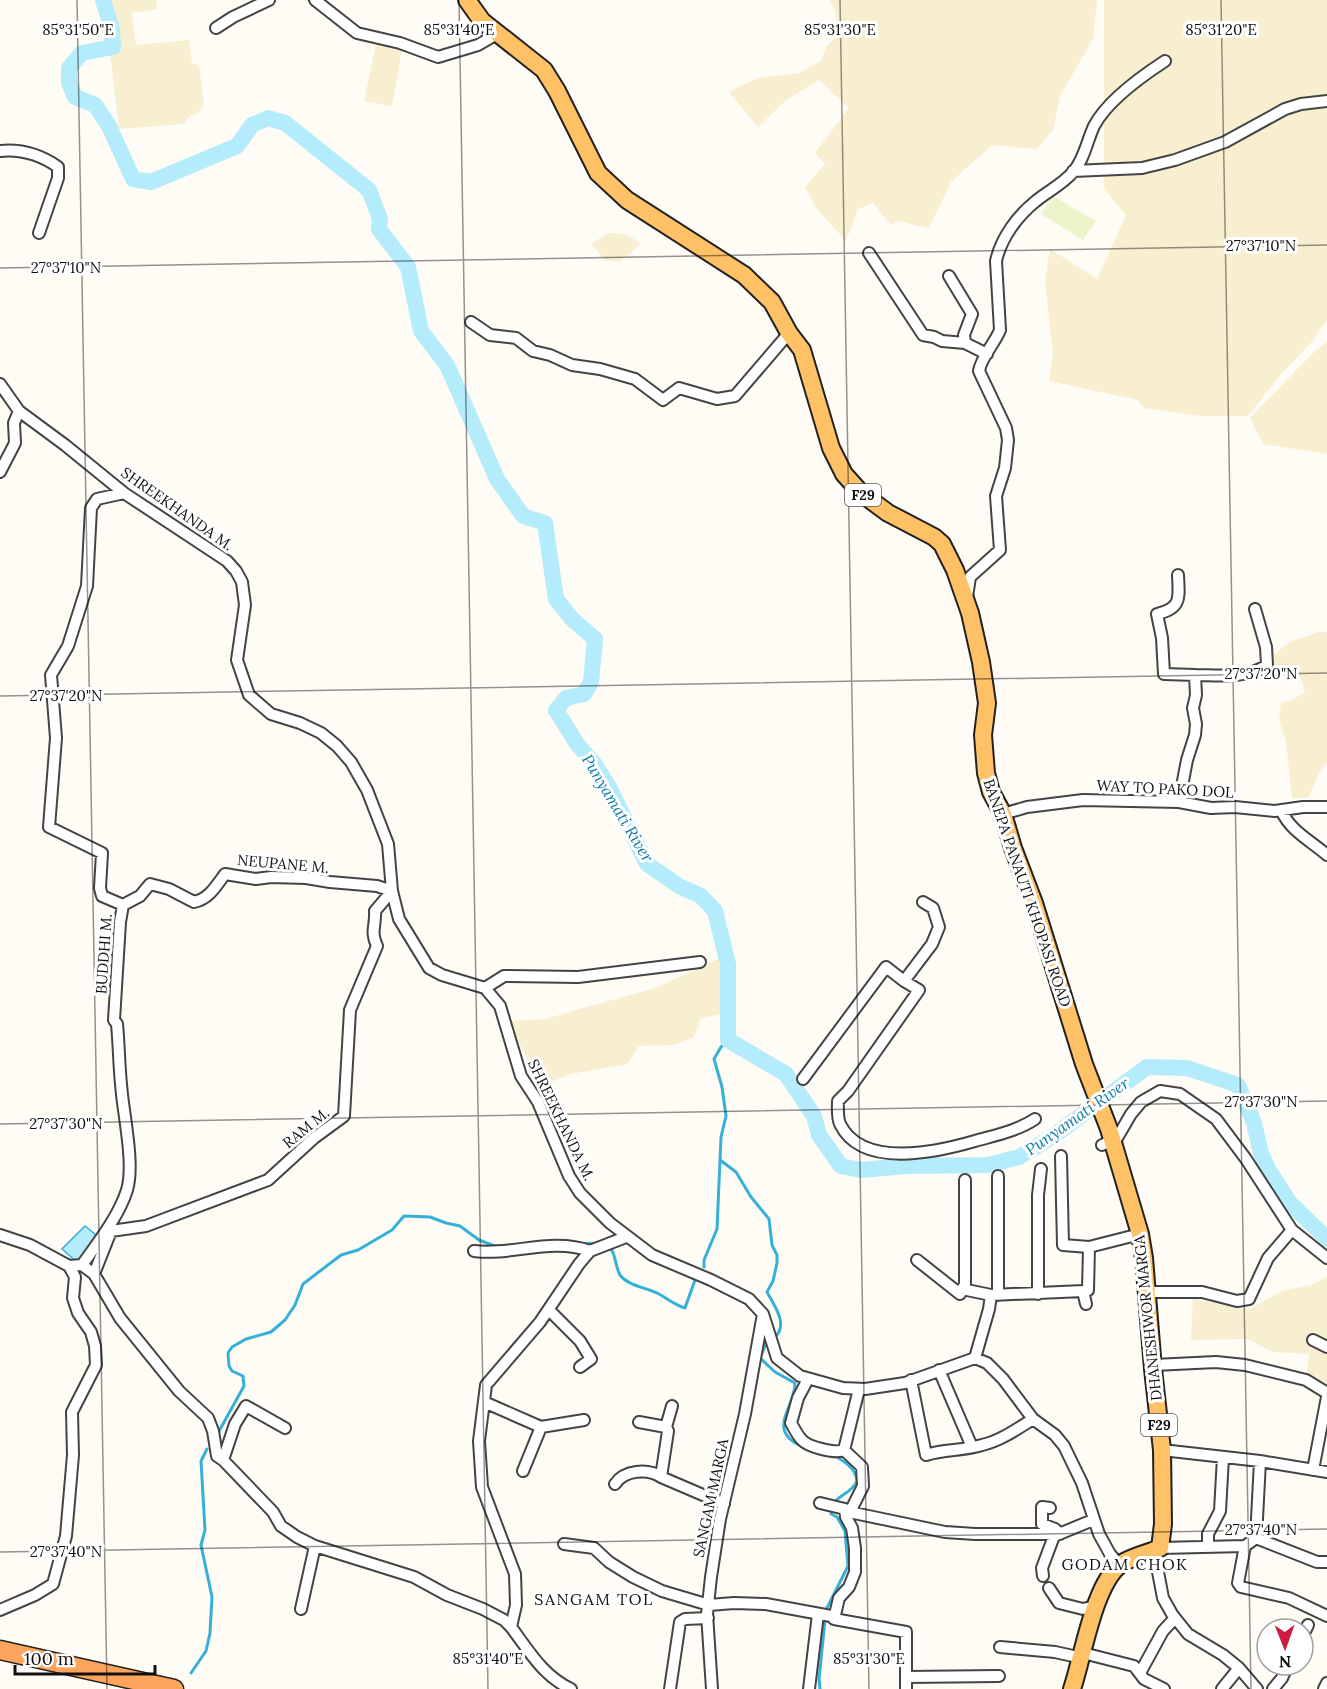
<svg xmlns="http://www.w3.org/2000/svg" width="1327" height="1689" font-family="Lora,serif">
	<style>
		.farmland { fill: #f8efd1 }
		.pitch { fill: #edf4cc }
		.water { fill: #b4ecfb; stroke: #35b1d9; stroke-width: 1.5 }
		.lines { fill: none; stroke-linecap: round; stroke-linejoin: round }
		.stream { stroke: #35b1d9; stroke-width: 3 }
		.river { stroke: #b4ecfb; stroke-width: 16 }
		.minor-casing { stroke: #444; stroke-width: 14 }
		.primary-casing { stroke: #222; stroke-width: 20 }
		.trunk-casing { stroke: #222; stroke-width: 21 }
		.minor { stroke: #fff; stroke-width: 10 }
		.primary { stroke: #ffc165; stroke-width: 16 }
		.trunk { stroke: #ffa45c; stroke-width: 18 }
		.ticks { fill: none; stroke: #111; stroke-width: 1.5; stroke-opacity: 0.45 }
		.labels { text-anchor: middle; stroke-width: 6; stroke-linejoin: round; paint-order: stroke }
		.shield { fill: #fff; stroke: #585858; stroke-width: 1.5 }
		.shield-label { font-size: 14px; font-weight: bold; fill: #111 }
		.street-label { font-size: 15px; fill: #111; stroke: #fff }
		.water-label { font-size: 16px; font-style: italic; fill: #0d7ca7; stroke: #fff }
		.neighbourhood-label { font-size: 16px; letter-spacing: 1.5px; fill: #111; stroke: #fff }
		.ticks-label { font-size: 15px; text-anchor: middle; fill: #111; stroke: #fff; stroke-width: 6; stroke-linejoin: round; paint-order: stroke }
	</style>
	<rect width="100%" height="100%" fill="#fffbf5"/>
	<!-- farmland -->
	<path class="farmland" d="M107,0H156L157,9L132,13L136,45L189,40L192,64L199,65L204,105L197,114L190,115L184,124L119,129L106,16L110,15Z
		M830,0H1097L1093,39L1060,96L1053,130L1037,149L992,145L951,182L929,228L897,221L891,225L873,203L858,209L846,241L816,208L805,187L825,164L815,153L849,108L819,80L786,100L758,127L729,92L758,78L800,73L821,61L828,45L839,35L835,10Z
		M1104,0H1327V320L1310,344L1282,373L1248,416H1200L1144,408L1138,400L1049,381L1053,354L1045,281L1050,249L1097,279L1126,215L1104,189Z
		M376,44L402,50L392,106L364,101Z
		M608,233L626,234L641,244L620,262L605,260L591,244Z
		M1327,342V454L1263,444L1250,418L1312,354Z
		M1319,632H1327V763L1320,771L1308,798H1292L1286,742L1279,720L1281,703L1294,699L1305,692L1300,676L1275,677L1272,656L1290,642Z
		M722,957L726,973L723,976L727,1013L701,1018L694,1037L674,1045L639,1046L627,1064L571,1074L535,1088L528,1060L517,1039L511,1021L545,1019L658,987Z
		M1327,1276V1391L1306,1379L1309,1354L1273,1352L1248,1339L1191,1340L1193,1299L1250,1309L1281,1291L1312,1285Z"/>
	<!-- pitch -->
	<path class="pitch" d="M1053,196L1096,221L1083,240L1041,214Z"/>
	<!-- water -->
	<path class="water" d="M85,1226L96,1235L98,1242L78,1263L62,1249Z"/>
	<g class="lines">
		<!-- stream -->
		<path class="stream" d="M720,1160L736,1172L751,1197L769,1219L772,1245L777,1255V1263L773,1281L767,1292C774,1305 787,1322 777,1335
			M579,1244L599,1243
			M610,1247C616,1255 615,1266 620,1275C628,1286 648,1288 659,1294C668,1299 675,1305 685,1308L695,1280L698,1279
			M704,1267V1260L717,1229L721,1137L726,1116L722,1087L714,1059L721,1047L728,1040
			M767,1341L760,1358L775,1372L795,1383C795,1409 765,1430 803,1447
			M218,1433L244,1386L243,1376L232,1371L229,1366L228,1353L232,1347L246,1339L271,1332L285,1320L295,1305L303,1284L341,1255L358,1250L392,1230L404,1216L430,1217L446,1223L460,1226L479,1240L497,1247L530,1243
			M833,1455C844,1461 856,1468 857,1481C852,1493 840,1494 834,1503
			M826,1610L848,1566L845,1531L837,1517L831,1514L832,1510
			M191,1673L206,1651L210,1633L212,1597L201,1545L205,1530L201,1461L207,1449
			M820,1689L819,1679L825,1620"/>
		<!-- river -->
		<path class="river" d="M103,0L112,29L113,47L82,53L69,68V83L75,97L95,105L109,126L133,179L151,182L237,146L252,125L268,118L285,123L369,190L380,219L379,229L408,267L421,331L447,365L497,479L523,516L545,523L556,599L572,619L595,639L591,682L584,694L566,698L556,710L577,744L594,763L610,789L647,864L679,886L701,896L715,911L728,964V1040L786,1074L814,1116L819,1135L841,1166L861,1170L906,1166L988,1165L1019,1157L1052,1137L1147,1067L1187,1068L1238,1085L1254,1123L1261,1153L1268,1169L1290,1203L1327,1239"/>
		<!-- minor casing -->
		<g class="minor-casing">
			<path id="minor" d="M315,0L357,33L400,43L438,57L478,45L497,34
				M216,28L233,17L269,0
				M0,151C21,149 41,155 58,167V178L39,233
				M1073,171L1142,168L1175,160L1225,142L1285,109L1301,104L1327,101
				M869,253L923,335L934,337L942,341L965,343
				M949,276L972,314L964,335L965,343L987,354
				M471,322L490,335L516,338L533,351L550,355L572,365L600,369L635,379L663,400L679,388L717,399L735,396L789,333
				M0,384L19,411L65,445L124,493L227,561L236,571L242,582L245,605L237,660L249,695L271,714L300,723L321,733L337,746L351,762L367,790L388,844L392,891L399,919L429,968L442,975L485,988L500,1006L521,1076L538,1102L569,1176L580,1193L610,1223L652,1255L711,1280L749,1299L763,1314L777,1358L800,1376L843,1388L865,1389L905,1383L975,1358L987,1363L1003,1379L1033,1419L1055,1435L1064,1446L1082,1483L1099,1534L1110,1554L1120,1565
				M0,472L15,443L14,423L19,411
				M1178,575C1179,598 1182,608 1157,614L1162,638L1164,674L1195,675
				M967,597L970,577L1000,550L996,496L1005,468L1008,440L1006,428L979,371C981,357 995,343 1000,330L996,261C1001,238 1018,215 1036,201C1048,191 1063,184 1073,172C1084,160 1087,141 1094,126C1107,101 1142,76 1165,61
				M1179,802L1187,760L1195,735L1196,724L1193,708L1196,695L1195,675C1218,675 1247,679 1267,665L1266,647L1255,609
				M1281,810C1291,832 1310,840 1327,855
				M1003,814L1027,807L1083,800L1179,802L1211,808L1235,807L1275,811L1303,807H1327
				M923,902L933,908L939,927L932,944L904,981L919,990L848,1091L838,1101C838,1108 837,1117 840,1124C862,1169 937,1152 975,1141C996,1135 1017,1131 1035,1119
				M485,988L504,976L578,977L700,962
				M803,1079L886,967L904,981
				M1102,1145L1117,1138L1131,1114L1141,1102L1160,1091L1180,1094L1216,1119L1246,1159L1292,1230L1327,1258
				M1061,1156L1063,1245L1089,1247
				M998,1176V1295
				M0,1235L30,1245L69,1266L82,1265L94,1274L120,1318L179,1391L208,1418L213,1431L217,1456L223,1460L273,1512L281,1526L297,1537L315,1546L414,1577L447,1595L483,1609L504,1620L511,1627C529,1651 543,1676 571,1689
				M474,1251C512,1256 551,1237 590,1251L626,1237
				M917,1260L960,1294L965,1284V1180
				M82,1265C97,1244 119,1216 127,1190C135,1163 123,1114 121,1084C119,1064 119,1045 117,1024L114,1020L120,922L123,905L102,896L100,888L102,853L49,827L56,738L51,675L68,646L87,586L91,508L97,499L124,493
				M94,1274L111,1231L146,1226L268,1180L314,1138L344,1116L350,1010L377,946C370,931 376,926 375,911L392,891L377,886L330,882L306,878L271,877L256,879L225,874C216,886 209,899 194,902L169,889L150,884L140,896L123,905
				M962,1289L991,1295
				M1083,1291L1088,1290L1089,1247L1140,1234
				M1147,1292H1202L1237,1301L1249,1299L1268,1258L1292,1230
				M1038,1294V1195L1041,1169
				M549,1310L580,1341L591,1359L580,1367
				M1313,1340L1327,1347
				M975,1358L989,1309L991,1295L1083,1291L1086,1304
				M1154,1365L1216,1362L1245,1365L1306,1380L1327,1393
				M939,1370L972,1447
				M808,1379L798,1398L791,1423C794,1428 797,1435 802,1440C808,1447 836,1454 844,1450
				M911,1380L926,1455C944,1449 963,1451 982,1445C1000,1441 1017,1429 1033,1419
				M484,1402L541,1427L584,1420
				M639,1422L666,1427L672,1406
				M666,1427L668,1431L661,1477L724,1504
				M844,1450L862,1467L863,1486L850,1512
				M844,1450L859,1389
				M1162,1450L1260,1461L1327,1472
				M223,1460L235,1424L246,1406L285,1428
				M1313,1470L1327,1397
				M523,1471L541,1427
				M615,1484C624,1470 648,1468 661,1477
				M820,1503L845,1509L854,1513L945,1532L975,1534H1047L1054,1536L1093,1520
				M1050,1508L1042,1507V1524L1055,1529L1060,1534
				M845,1509L846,1517L852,1528L855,1548V1572L849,1587L839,1598L834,1619L906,1632V1689
				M1256,1538L1317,1562H1327
				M564,1544L594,1548L609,1562L633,1577L662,1591L709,1605L734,1603L766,1604L831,1616L834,1619
				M1208,1546V1534L1220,1511L1223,1457
				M1245,1546L1238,1583L1241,1587L1289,1598L1327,1616
				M1160,1548L1245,1546L1256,1538L1260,1461
				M1154,1551L1163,1598L1172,1614L1188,1634L1223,1655L1239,1668L1257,1689
				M1043,1576L1042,1568L1054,1536
				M1049,1588L1059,1603L1083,1609L1095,1606
				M301,1609L315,1546
				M0,1610L35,1595L53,1584L66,1536L73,1455L72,1412L96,1365L95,1346L91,1332L78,1313L73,1298L75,1277L69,1266
				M511,1627L516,1605L515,1574L482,1487L479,1441L486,1385L540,1322L579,1264L590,1251
				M1303,1635L1308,1625
				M1000,1647L1055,1652L1082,1658
				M1083,1653L1134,1666L1144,1679L1164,1689
				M1140,1673L1163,1631L1175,1618
				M906,1677L999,1676
				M670,1689L680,1622L685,1619L708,1618
				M712,1689L707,1614L711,1577L720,1519L745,1414L763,1314
				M809,1689L818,1614
				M1222,1689L1239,1668
				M1273,1689L1282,1678L1288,1665
				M1324,1689L1327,1683"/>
		</g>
		<!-- primary casing -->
		<g class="primary-casing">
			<path id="primary" d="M467,0L482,21L544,70L557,91L598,173L627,200L744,275L772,302L789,333L802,350L831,448L844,474L861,493L888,513L934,537L942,544L955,570L970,613L981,662L987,703L983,735L986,773L991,792L1003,814L1013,848L1034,903L1084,1064L1109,1129L1140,1234L1144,1258L1153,1369L1162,1450L1163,1524L1160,1548C1149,1553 1130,1557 1121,1564C1094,1583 1083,1657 1072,1689"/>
		</g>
		<!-- trunk casing -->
		<g class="trunk-casing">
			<path id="trunk" d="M0,1650L174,1689"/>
		</g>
		<!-- minor -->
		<use href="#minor" class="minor"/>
		<!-- primary -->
		<use href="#primary" class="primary"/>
		<!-- trunk -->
		<use href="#trunk" class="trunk"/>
	</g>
	<!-- ticks -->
	<path class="ticks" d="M77,0L107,1689M459,0L488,1689M840,0L869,1689M1221,0L1251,1689M0,268L1327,245M0,696L1327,673M0,1124L1327,1101M0,1552L1327,1529"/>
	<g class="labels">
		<!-- shield labels -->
		<g class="shield">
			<rect x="845" y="484" width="36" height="22" rx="4.5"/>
			<rect x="1141" y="1414" width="36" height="22" rx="4.5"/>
		</g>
		<g class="shield-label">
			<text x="863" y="500">F29</text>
			<text x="1159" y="1430">F29</text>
		</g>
		<!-- street labels -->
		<g class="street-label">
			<text transform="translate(177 509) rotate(35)" y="5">SHREEKHANDA M.</text>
			<text transform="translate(1165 789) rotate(3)" y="5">WAY TO PAKO DOL</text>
			<text transform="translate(283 864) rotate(5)" y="5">NEUPANE M.</text>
			<text transform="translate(1027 893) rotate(71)" y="5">BANEPA PANAUTI KHOPASI ROAD</text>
			<text transform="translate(104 954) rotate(-86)" y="5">BUDDHI M.</text>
			<text transform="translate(561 1120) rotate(64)" y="5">SHREEKHANDA M.</text>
			<text transform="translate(306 1128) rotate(-39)" y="5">RAM M.</text>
			<text transform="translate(1148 1318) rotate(-96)" y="5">DHANESHWOR MARGA</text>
			<text transform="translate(711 1498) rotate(-78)" y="5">SANGAM MARGA</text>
		</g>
		<!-- water labels -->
		<g class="water-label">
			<text transform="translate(618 808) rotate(59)" y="6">Punyamati River</text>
			<text transform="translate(1077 1116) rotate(-35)" y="6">Punyamati River</text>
		</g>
		<!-- neighbourhood labels -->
		<g class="neighbourhood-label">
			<text x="1125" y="1570">GODAM CHOK</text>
			<text x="594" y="1605">SANGAM TOL</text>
		</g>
	</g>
	<g class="ticks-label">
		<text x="78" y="35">85°31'50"E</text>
		<text x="459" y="35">85°31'40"E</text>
		<text x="840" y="35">85°31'30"E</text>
		<text x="1221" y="35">85°31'20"E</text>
		<text x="1261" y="251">27°37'10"N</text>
		<text x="66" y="273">27°37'10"N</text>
		<text x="1261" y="679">27°37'20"N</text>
		<text x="66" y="701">27°37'20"N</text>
		<text x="1261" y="1107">27°37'30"N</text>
		<text x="66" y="1129">27°37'30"N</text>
		<text x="1261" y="1535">27°37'40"N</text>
		<text x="66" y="1557">27°37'40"N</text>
		<text x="488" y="1664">85°31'40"E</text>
		<text x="869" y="1664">85°31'30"E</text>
	</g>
	<!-- north arrow -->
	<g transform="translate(1285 1647) rotate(179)"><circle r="28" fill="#ffffff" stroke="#a0a0a0" stroke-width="1.5"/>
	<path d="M0-4.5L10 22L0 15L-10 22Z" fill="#ce1b40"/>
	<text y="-9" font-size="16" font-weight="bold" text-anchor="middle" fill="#111111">N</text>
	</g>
	<!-- scale -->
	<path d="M15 1665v9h140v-9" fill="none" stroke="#111111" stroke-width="3"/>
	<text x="24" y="1665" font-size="18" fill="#111111" stroke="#ffffff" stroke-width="4.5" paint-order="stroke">100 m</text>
</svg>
